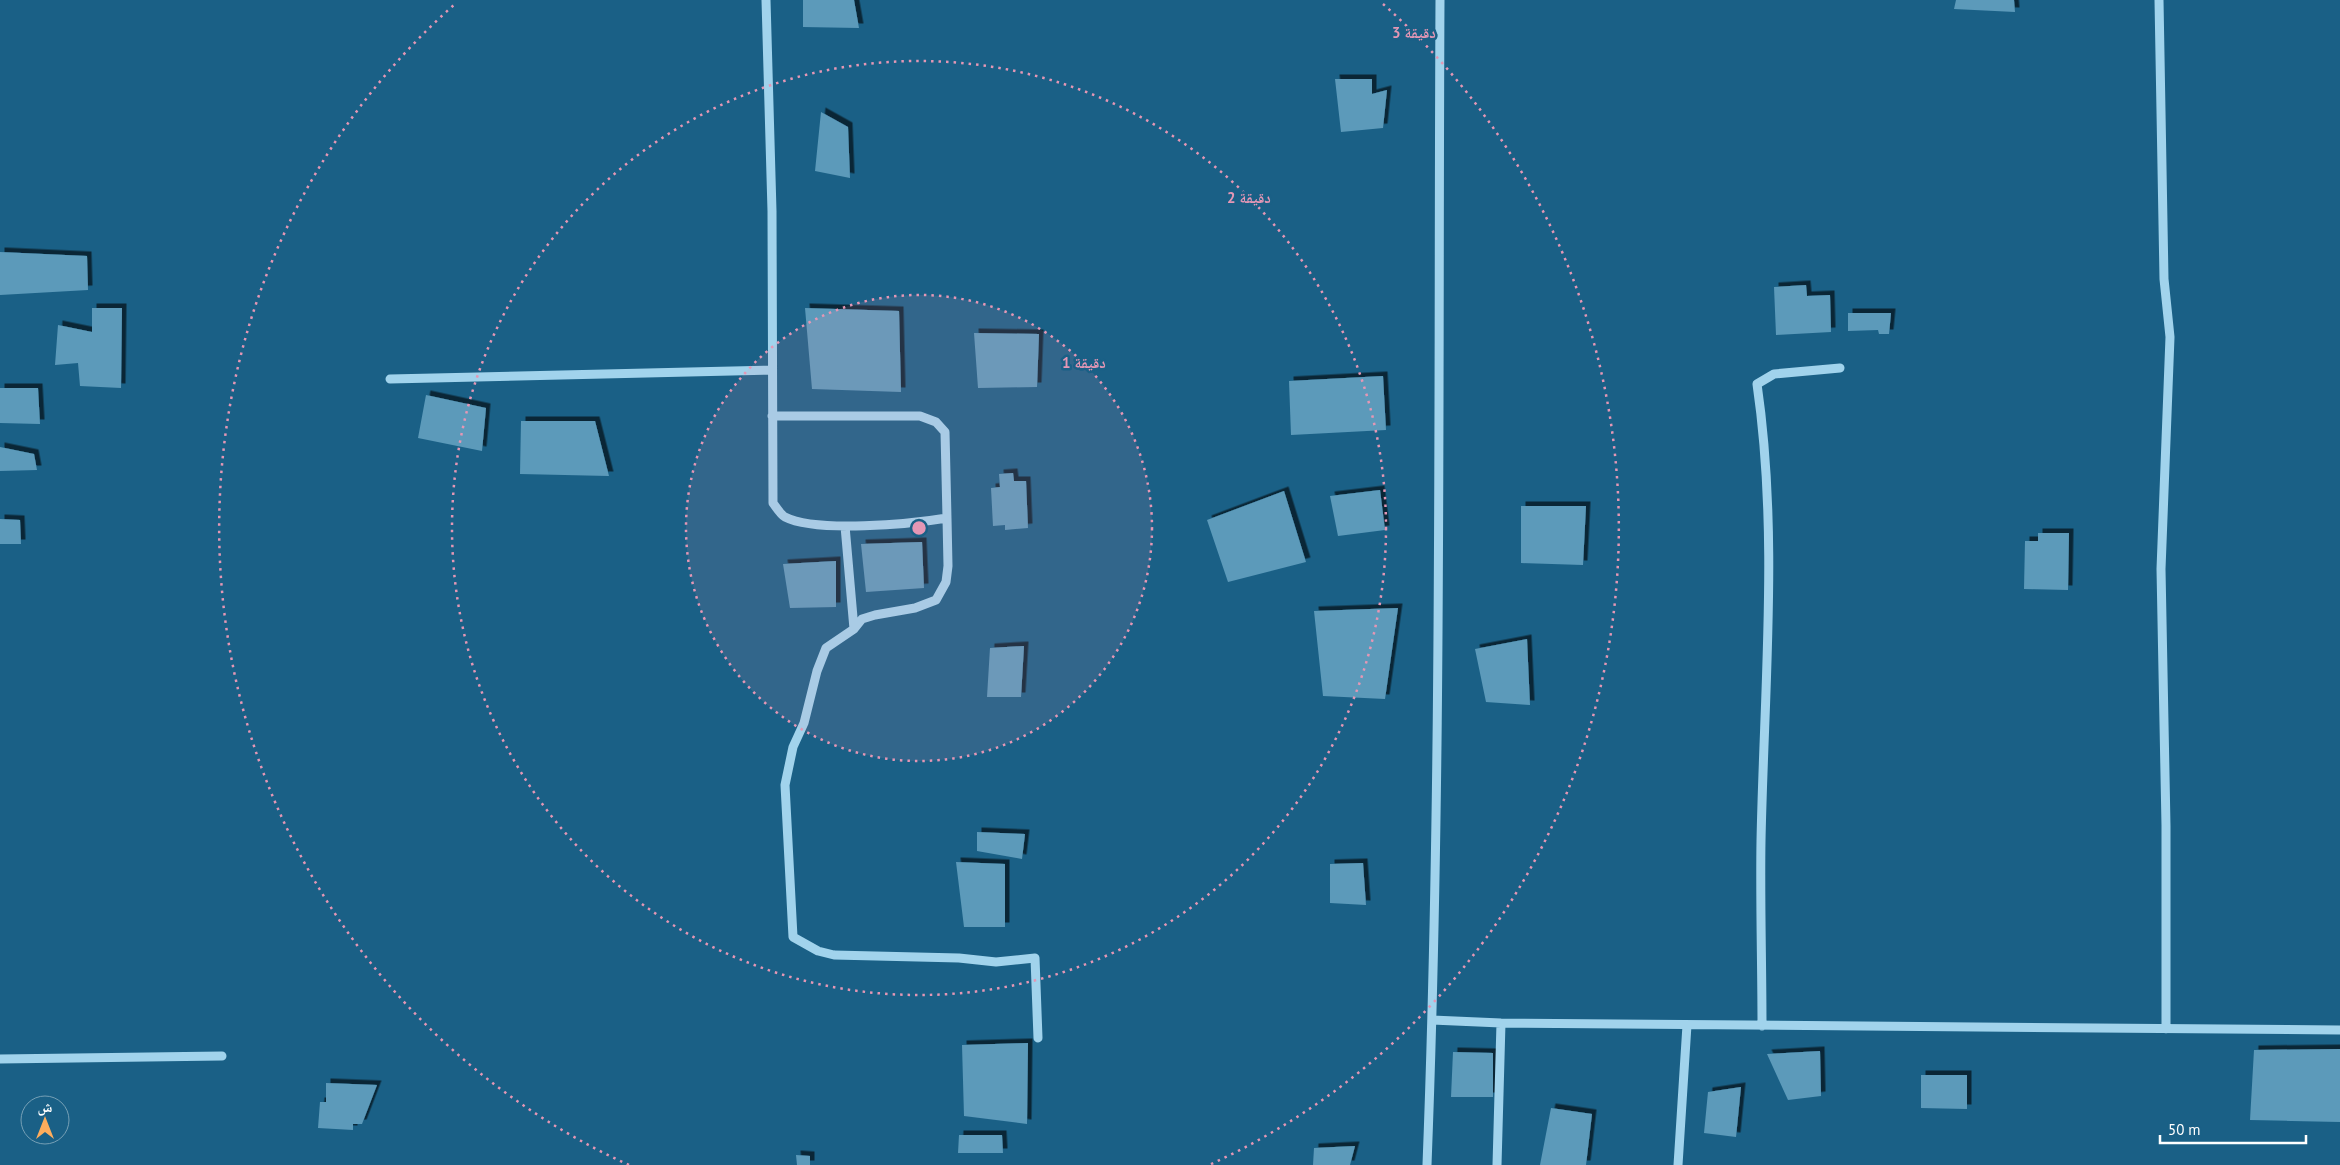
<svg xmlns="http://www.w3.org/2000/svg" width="2340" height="1165" font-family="'PT Sans','Noto Naskh Arabic',sans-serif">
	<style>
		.building { fill: #5c9aba; filter: url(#shadow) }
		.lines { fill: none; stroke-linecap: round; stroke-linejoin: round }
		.minor { stroke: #a1d3ec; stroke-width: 9 }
		.ring { fill: none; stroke: #e497b5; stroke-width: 2.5; stroke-dasharray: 2.5 5 }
		.centre { fill: #e497b5; stroke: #1a6086; stroke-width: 2.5 }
		.ring-label { font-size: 15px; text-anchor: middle; font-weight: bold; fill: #e497b5; stroke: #1a6086; stroke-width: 5; stroke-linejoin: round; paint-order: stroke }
	</style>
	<defs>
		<filter id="shadow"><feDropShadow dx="4.5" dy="-4.5" stdDeviation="0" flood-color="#0009"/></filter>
	</defs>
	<rect width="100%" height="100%" fill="#1a6086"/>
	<!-- building -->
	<path class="building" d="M803,0H854L859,28L803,27Z
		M1956,0H2014L2015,12L1954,9Z
		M1335,79H1372V94L1387,90L1383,128L1341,132Z
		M821,112L848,127L850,178L815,171Z
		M0,252L87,256L88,290L0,295Z
		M1806,285L1807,296L1830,295L1831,332L1776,335L1774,287Z
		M92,308H122L121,388L80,386L78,363L55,365L58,325L92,332Z
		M805,308L899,311L901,392L812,389Z
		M1848,313H1891L1889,334H1879L1878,330L1848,331Z
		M974,333L1039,334L1037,387L978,388Z
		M1383,376L1386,430L1291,435L1289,381Z
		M0,388H38L40,424L0,423Z
		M426,395L486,408L482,451L418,438Z
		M521,421H595L609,476L520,474Z
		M0,447L34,454L37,470L0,471Z
		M1013,473L1014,481H1026L1028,528L1005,530V525L993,526L991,488L1000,487L999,474Z
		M1380,490L1385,530L1338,536L1330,496Z
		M1284,491L1306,562L1228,582L1207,520Z
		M1521,506H1586L1583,565L1521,563Z
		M0,519L20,520L21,544H0Z
		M2038,533H2069L2068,590L2024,589L2025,541H2038Z
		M922,542L924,588L866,592L861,544Z
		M836,561V607L790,608L783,564Z
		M1398,608L1385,699L1323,696L1314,611Z
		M1527,639L1530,705L1486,702L1475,649Z
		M1024,646L1021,697H987L990,648Z
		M977,832L1025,834L1022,859L977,851Z
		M956,862L1005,864V927H964Z
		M1363,863L1366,905L1330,903V864Z
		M1028,1043L1027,1124L964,1116L962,1045Z
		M2340,1049V1122L2250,1120L2254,1050Z
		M1820,1051L1821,1096L1788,1100L1767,1054Z
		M1453,1052L1493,1053V1097H1451Z
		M1921,1075H1967V1109L1921,1108Z
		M326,1083L377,1085L362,1124H353V1130L318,1128L320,1102H326Z
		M1741,1087L1736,1137L1704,1133L1708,1092Z
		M1551,1108L1592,1114L1586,1165H1540Z
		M959,1135H1002L1003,1153H958Z
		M1355,1146L1350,1165H1313L1314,1148Z
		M796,1155L810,1156V1165H797Z"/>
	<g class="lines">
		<!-- minor -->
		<path class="minor" d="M766,0L772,211L773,503C776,507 781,515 785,517C816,533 911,524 947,518L948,566L946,582L936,600L915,608L875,615L862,619L854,629L826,648L817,671L804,723L793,747L785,785L793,937L818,951L834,955L959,958L996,962L1035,958L1038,1038
			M2159,0L2164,279L2170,337L2161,569L2166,826V1029
			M390,379L771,370
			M772,416H920L936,422L945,432L947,518
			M845,526L854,629
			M1432,1020L1501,1023L2340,1030
			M1762,1026C1762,964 1760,902 1761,841C1764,688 1779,535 1757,384L1774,374L1840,368
			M0,1059L222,1056
			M1427,1165C1442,777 1438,388 1440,0
			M1497,1165L1501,1023
			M1678,1165L1687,1025"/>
	</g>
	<!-- distance rings -->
	<circle cx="919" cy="528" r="233" fill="#e497b5" fill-opacity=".12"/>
	<g class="ring">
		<circle cx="919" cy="528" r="233"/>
		<circle cx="919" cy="528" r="467"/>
		<path d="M629 1165A700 700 0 0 1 455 4M1383 4A700 700 0 0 1 1209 1165"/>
	</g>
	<circle cx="919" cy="528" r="8" class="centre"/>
	<g class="ring-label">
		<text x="1414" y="38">3 دقيقة</text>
		<text x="1249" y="203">2 دقيقة</text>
		<text x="1084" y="368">1 دقيقة</text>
	</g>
	<!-- north arrow -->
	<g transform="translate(45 1120)"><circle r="24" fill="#1a6086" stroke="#76a0b6"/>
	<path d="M0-4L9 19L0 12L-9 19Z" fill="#fead5c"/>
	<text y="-8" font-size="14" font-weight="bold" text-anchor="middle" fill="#ffffff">ش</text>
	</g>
	<!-- scale -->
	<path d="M2160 1135v8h146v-8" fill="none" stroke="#ffffff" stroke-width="2.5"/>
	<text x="2168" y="1135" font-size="15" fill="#ffffff" stroke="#1a6086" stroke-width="4" paint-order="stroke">50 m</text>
</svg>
